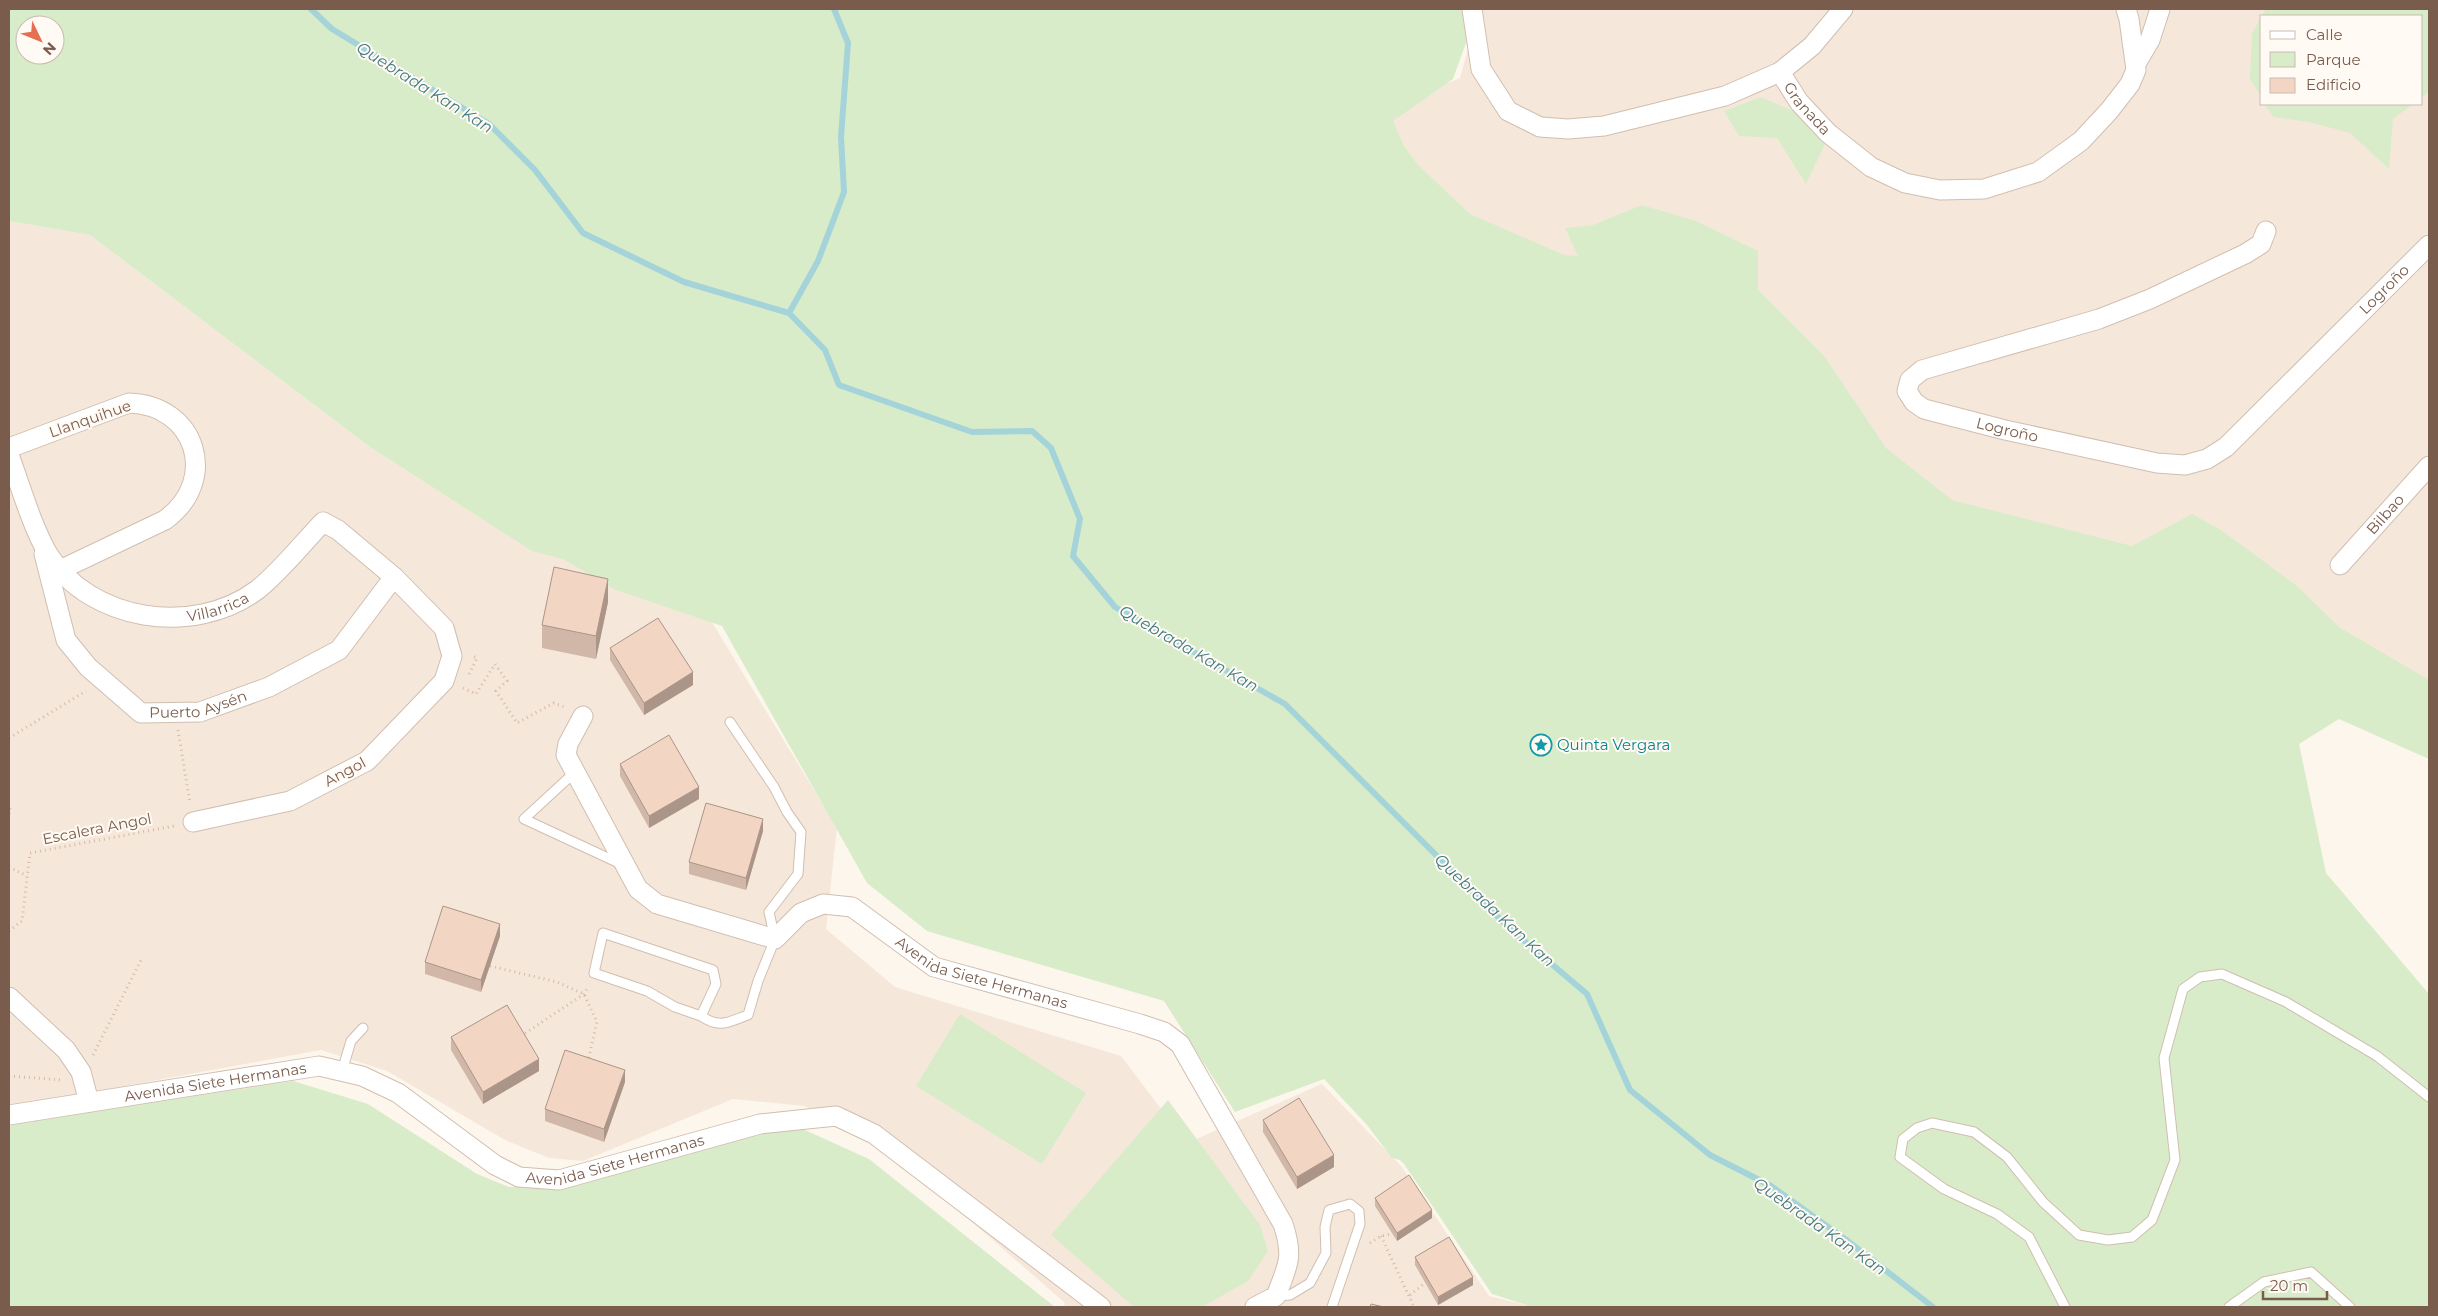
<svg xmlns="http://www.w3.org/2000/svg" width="2438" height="1316" font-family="Montserrat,sans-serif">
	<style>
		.residential { fill: #f5e8da; fill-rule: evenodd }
		.green { fill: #d8ecc9; fill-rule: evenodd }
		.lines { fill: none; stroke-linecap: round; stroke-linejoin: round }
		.stream { stroke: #a5d3da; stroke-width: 6 }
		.lane-casing { stroke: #d1beb0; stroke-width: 11 }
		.street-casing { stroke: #d1beb0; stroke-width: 21 }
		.path { stroke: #d9b8a5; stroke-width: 3; stroke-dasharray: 1 4; stroke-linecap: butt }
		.lane { stroke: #fff; stroke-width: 9 }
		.street { stroke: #fff; stroke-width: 19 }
		.wall { fill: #d1b7a8 }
		.shaded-wall { fill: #aa9588 }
		.building { fill: #f3d5c3; stroke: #aa9588 }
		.labels { text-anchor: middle; stroke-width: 4; stroke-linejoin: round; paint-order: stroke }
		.street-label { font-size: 15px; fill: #7a5c4d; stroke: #fffaf3 }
		.culture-label { font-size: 15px; fill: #0d838f; stroke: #fffaf3; text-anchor: start }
		.water-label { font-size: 16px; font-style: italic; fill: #437c86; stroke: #fffaf3 }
	</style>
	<rect width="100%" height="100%" fill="#fdf6ec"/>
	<!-- residential -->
	<path class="residential" d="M1479,9H2429V691L1865,489L1561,267L1463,223L1370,115L1460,78ZM2262,16H2422V104H2262Z
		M9,221L90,235L370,447L492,525L701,604L837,828L826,929L895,987L1121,1056L1187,1143L1322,1084L1402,1167L1489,1296L1536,1307H1064L1065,1303L878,1140L804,1106L733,1099L583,1161L549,1158L505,1140L387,1071L321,1050L9,1107Z"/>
	<!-- green -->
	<path class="green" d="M9,9H1469L1472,26L1453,79L1393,121L1404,146L1417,164L1470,214L1564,255L1578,256L1565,228L1593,225L1642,205L1696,221L1758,251V290L1825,357L1886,448L1952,500L2132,546L2192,514L2221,530L2297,586L2339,627L2429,680V759L2339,719L2299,744L2326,873L2429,994V1307H1533L1492,1294L1404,1164L1400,1160L1392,1158L1367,1125L1324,1079L1235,1112L1164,1001L927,931L867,883L722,626L616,590L563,559L532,551L370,447L90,235L9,221ZM25,25H55V55H25Z
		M2266,9L2429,10V92L2422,97V16H2262V98L2250,79L2252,33Z
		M1761,97L1793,111L1825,144L1806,184L1777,138L1739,136L1724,111Z
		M2265,104H2413L2393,119L2389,169L2350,133L2309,122L2273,117Z
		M960,1014L1086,1093L1042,1164L916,1086Z
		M293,1081L368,1104L477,1174L509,1187L554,1185L796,1126L869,1159L1055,1307H9V1125Z
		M1168,1100L1260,1225L1268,1251L1248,1281L1202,1307H1134L1051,1235Z"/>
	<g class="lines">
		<!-- stream -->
		<path class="stream" d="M311,9L332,29L489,124L535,170L583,233L684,282L789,313L825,350L839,385L972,432L1032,431L1051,448L1080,519L1073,556L1115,607L1285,704L1508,927L1587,994L1630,1090L1710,1155L1771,1186L1849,1242L1933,1307
			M789,313L818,261L844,192L841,137L848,43L834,9"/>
		<!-- lane casing -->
		<g class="lane-casing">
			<path id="lane" d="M575,772L524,819L621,864
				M603,933L713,970L716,984L701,1016L675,1007L647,991L594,973Z
				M701,1016C720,1029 728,1022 748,1015L758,981L775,939L769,912L798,874L801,832L787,812L774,787L730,722
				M342,1071L351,1041L363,1028
				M1277,1296L1290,1295L1310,1283L1326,1253L1325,1227L1329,1210L1350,1204L1359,1211L1360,1224L1332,1307
				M2065,1307L2029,1237L1997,1214L1944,1189L1900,1157L1903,1139L1917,1128L1932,1123L1974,1132L2007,1157L2043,1202L2079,1235L2108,1240L2132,1237L2152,1220L2175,1160L2164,1058L2183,989L2200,977L2222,974L2286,1002L2377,1056L2429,1097
				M2229,1307L2264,1282L2311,1272L2350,1307"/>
		</g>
		<!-- street casing -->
		<g class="street-casing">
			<g id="street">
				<path id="s1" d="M1472,9L1481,69L1508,111L1540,127L1568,129L1604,126L1725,96L1780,72L1799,102L1828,133L1871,167L1905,183L1940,190L1984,189L2038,172L2081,141L2109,111L2130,84L2136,70L2129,19L2126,9"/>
				<path d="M2137,62L2150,40L2160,9"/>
				<path d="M1780,72L1812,46L1843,9"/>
				<path id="s2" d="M2266,231L2261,244L2245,254L2150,299L2099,319L1922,370L1910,380L1907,391L1914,402L1924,409L2005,430L2157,463L2185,465L2207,459L2226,447L2429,245"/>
				<path d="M9,448L129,403C196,405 220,480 165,520L60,570"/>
				<path id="s3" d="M9,455C21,487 31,524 48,554C90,622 194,637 257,590C279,573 303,543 323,522L338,530L394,577L444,628L452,656L444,681L367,761L290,801L193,822"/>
				<path id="s4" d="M44,554L66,640L88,667L141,713L200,712L269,687L339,650L394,577"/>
				<path id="s5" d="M2340,565L2429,466"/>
				<path id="s6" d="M583,716L568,744L566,755L638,889L657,904L775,939L801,913L823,904L852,907L934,967L1140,1024L1164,1032L1180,1044L1283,1224C1294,1257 1288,1265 1276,1296L1255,1307"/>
				<path d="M9,997L66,1050L81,1072L89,1102"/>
				<path id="s7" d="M9,1115L319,1066L362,1076L398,1093L495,1165L519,1177L559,1180L760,1124L836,1116L874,1134L1101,1307"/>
			</g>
		</g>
		<!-- path -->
		<path class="path" d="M469,674L477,658L471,655
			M463,688L476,694L495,664L507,681L496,691L517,723L554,703L567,708
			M178,730L190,803
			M9,738L86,691
			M9,814L10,808
			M9,867L27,876
			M9,931L22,921L30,853L174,826
			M490,966L557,982L584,994L597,1022L588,1061
			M521,1036L584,994L588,987
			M93,1055L142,958
			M9,1076L63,1080
			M1381,1236L1414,1307
			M1370,1243L1381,1236L1392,1234
			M1410,1295L1425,1283"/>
		<!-- lane -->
		<use href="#lane" class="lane"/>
		<!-- street -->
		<use href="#street" class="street"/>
	</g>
	<!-- wall -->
	<path class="wall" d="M608,602L596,659L542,648V625Z
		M610,648L693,685L644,715L610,660Z
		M620,764L699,799L649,828L620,776Z
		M763,831L746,890L689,874V862Z
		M500,936L481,992L425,974V962Z
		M451,1037L539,1071L483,1104L451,1050Z
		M625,1082L604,1142L545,1121V1109Z
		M1263,1120L1334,1167L1297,1189L1263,1132Z
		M1375,1198L1432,1218L1397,1241L1375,1206Z
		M1415,1257L1473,1285L1438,1305L1415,1265Z"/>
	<!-- shaded-wall -->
	<path class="shaded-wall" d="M608,579V602L596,659V636Z
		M693,672V685L644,715V703Z
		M699,787V799L649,828V816Z
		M763,819V831L746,890V878Z
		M500,924V936L481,992V980Z
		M539,1059V1071L483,1104V1092Z
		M625,1070V1082L604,1142V1129Z
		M1334,1155V1167L1297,1189V1177Z
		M1432,1210V1218L1397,1241V1233Z
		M1473,1277V1285L1438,1305V1297Z"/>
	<!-- building -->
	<path class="building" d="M554,567L608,579L596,636L542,625Z
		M658,618L693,672L644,703L610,648Z
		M669,735L699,787L649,816L620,764Z
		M706,803L763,819L746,878L689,862Z
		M443,906L500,924L481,980L425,962Z
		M507,1005L539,1059L483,1092L451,1037Z
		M565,1050L625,1070L604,1129L545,1109Z
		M1299,1098L1334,1155L1297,1177L1263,1120Z
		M1409,1175L1432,1210L1397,1233L1375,1198Z
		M1449,1237L1473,1277L1438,1297L1415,1257Z
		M1371,1304L1384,1307H1370Z"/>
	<!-- icons -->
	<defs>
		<g id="sight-ring" transform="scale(1.125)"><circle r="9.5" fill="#fffaf3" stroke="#0f9aa8" stroke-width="1.5"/><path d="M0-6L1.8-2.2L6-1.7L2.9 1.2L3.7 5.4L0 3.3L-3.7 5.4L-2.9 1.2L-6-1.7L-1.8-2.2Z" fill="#0f9aa8"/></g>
	</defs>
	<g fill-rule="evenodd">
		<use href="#sight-ring" x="1541" y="745"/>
	</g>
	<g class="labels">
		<!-- street labels -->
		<g class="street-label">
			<text dy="5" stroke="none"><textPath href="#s1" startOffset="441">Granada</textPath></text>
			<text dy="5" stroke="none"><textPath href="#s2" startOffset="965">Logroño</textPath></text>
			<text transform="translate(90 419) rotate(-19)" y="5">Llanquihue</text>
			<text dy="5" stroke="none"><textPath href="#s2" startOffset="515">Logroño</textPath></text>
			<text dy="5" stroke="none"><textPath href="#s5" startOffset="68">Bilbao</textPath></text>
			<text dy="5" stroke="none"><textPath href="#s3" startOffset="299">Villarrica</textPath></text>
			<text dy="5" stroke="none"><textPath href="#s4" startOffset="252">Puerto Aysén</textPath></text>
			<text transform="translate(345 772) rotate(-28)" y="5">Angol</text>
			<text transform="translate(97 829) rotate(-11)" y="5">Escalera Angol</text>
			<text dy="5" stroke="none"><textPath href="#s6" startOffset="580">Avenida Siete Hermanas</textPath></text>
			<text dy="5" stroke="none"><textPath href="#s7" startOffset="209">Avenida Siete Hermanas</textPath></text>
			<text dy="5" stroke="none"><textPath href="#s7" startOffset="644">Avenida Siete Hermanas</textPath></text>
		</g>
		<!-- culture labels -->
		<g class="culture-label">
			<text x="1557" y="750">Quinta Vergara</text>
		</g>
		<!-- water labels -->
		<g class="water-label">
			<text transform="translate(425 87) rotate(32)" y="6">Quebrada Kan Kan</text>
			<text transform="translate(1189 648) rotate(30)" y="6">Quebrada Kan Kan</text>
			<text transform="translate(1495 910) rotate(43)" y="6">Quebrada Kan Kan</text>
			<text transform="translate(1820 1226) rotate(35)" y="6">Quebrada Kan Kan</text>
		</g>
	</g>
	<!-- border -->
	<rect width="2438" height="1316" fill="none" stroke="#7a5c4d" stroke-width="20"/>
	<!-- legend -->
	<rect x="2260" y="15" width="162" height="90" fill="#fffaf3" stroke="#cabbb1"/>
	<rect x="2270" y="31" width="25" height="8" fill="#ffffff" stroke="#cabbb1"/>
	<text x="2306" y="40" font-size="15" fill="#7a5c4d">Calle</text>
	<rect x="2270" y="52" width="25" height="15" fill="#d8ecc9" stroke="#cabbb1"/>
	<text x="2306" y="65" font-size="15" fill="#7a5c4d">Parque</text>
	<rect x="2270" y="78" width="25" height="15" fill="#f3d5c3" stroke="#cabbb1"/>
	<text x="2306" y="90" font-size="15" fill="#7a5c4d">Edificio</text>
	<!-- north arrow -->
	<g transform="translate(40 40) rotate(133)"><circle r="24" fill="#fffaf3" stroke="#cabbb1"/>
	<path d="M0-4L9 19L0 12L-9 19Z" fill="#e76f51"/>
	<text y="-8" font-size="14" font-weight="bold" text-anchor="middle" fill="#7a5c4d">N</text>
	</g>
	<!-- scale -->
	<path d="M2263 1291v8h64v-8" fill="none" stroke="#7a5c4d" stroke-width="2.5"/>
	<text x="2270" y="1291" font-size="15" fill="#7a5c4d" stroke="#fffaf3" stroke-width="4" paint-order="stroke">20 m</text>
</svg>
